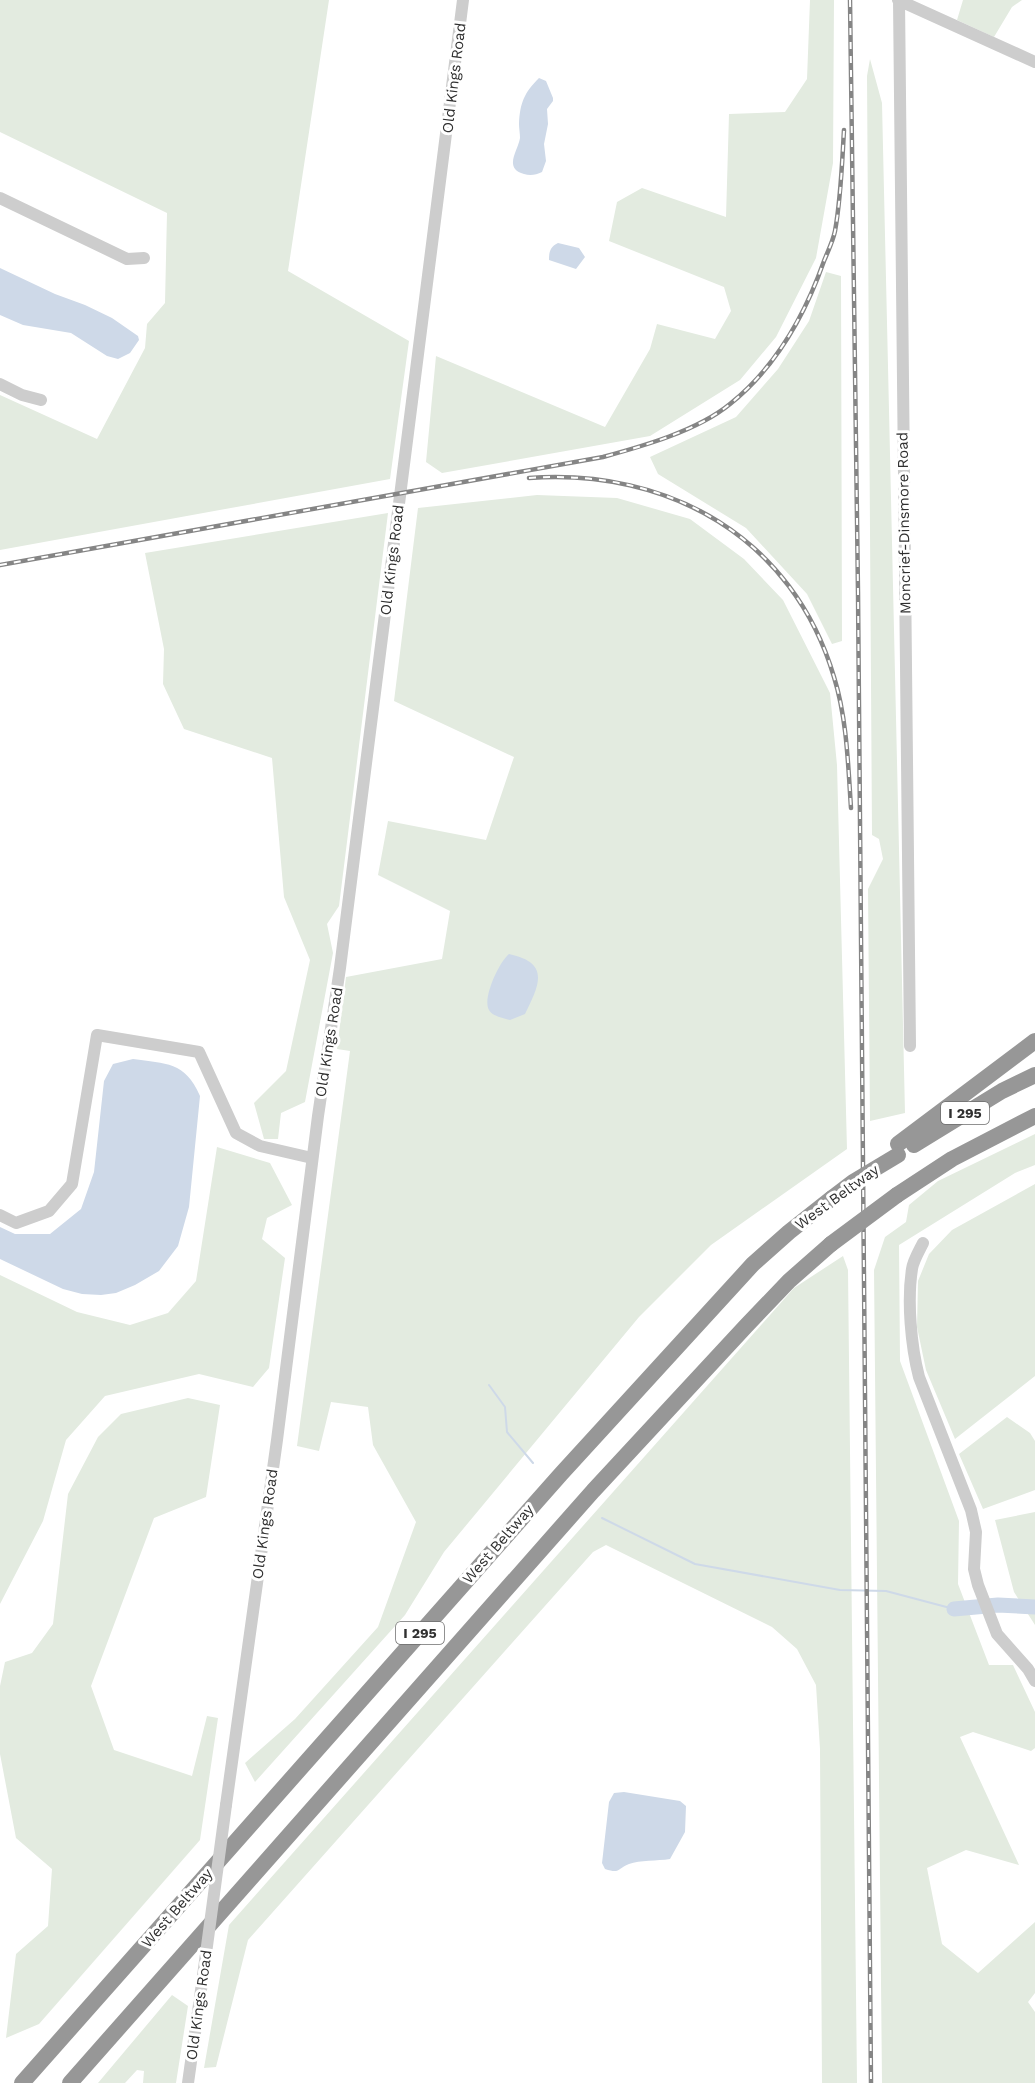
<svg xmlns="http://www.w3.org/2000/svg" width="1035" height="2083" font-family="'Work Sans',sans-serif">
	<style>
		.green { fill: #e3ebe0 }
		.water { fill: #ced9e8 }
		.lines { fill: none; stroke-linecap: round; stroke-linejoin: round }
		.stream { stroke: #ced9e8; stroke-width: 2 }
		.river { stroke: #ced9e8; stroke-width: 15 }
		.minor { stroke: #cdcdcd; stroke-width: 12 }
		.highway { stroke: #979797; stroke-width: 16 }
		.rail-casing { stroke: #858585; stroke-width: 4.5 }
		.rail { stroke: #fff; stroke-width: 2; stroke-dasharray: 7; stroke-linecap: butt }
		.minor-bridge { stroke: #cdcdcd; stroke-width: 12 }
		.highway-bridge { stroke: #979797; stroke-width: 16 }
		.labels { text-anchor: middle; stroke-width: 6; stroke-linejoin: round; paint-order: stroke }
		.shield { fill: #fff; stroke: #6e6e6e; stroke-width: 1.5 }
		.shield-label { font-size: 14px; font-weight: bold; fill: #303030 }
		.street-label { font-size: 15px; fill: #303030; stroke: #fff }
	</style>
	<rect width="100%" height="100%" fill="#fff"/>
	<!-- green -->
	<path class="green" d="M0,0H329L288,271L409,341L390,479L0,550V395L97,439L145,348L147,324L165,303L167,213L0,132Z
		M810,0H834L833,163L816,258L776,337L740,380L650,436L442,473L426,462L436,356L605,427L650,349L657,324L715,339L731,311L724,287L609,241L617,202L642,188L726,217L729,114L785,112L807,79Z
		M963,0H1022L1012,7L994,37L957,20Z
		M870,59L882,103L905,1113L870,1121L868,889L883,859L879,839L872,835L867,76Z
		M826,272L841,276L842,641L832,644L807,594L746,528L658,474L650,457L736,417L778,369L809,321Z
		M537,495L617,498L690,519L744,559L783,600L830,693L837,765L847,1149L711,1245L639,1317L444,1552L405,1615L255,1782L245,1763L295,1719L378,1627L416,1522L373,1445L368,1407L331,1402L319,1451L297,1446L350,1051L337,1049L346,977L442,959L450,911L378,875L388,821L486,840L514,757L394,701L418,508Z
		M388,513L339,906L327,924L333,953L305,1102L281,1113L278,1139H264L254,1103L286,1071L310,960L284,897L272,758L184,729L163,684L164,649L145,553Z
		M1035,1134V1165L1015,1173L899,1245L900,1361L959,1521L958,1584L989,1665H1013L1035,1712V1748L1031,1751L973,1732L960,1737L1019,1865L966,1850L927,1868L942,1944L978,1973L1035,1922V1993L1028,2002L1035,2012V2083H882L874,1270L885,1237L906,1222L909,1205L938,1181Z
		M217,1147L270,1163L292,1205L267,1218L262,1239L285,1258L269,1368L253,1387L199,1374L105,1396L66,1440L43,1521L0,1604V1275L77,1312L130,1325L168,1313L196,1281Z
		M1035,1184V1376L955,1439L926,1370L917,1327L918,1281L929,1254L952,1230Z
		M843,1256L848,1270L857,2083H822L820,1749L816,1685L797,1649L772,1627L606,1545L593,1552L248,1940L216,2067L204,2068L229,1925L794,1288Z
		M188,1398L220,1405L206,1497L154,1518L91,1686L114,1750L192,1776L207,1716L218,1718L200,1840L39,2024L6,2038L16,1954L48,1926L52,1869L16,1838L0,1754V1686L5,1662L32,1653L53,1624L68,1494L98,1437L121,1414Z
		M1007,1417L1030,1433L1035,1441V1490L983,1509L959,1454Z
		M1035,1512V1625L1014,1592L995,1520Z
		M172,1995L188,2006L176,2083H143L144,2071L137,2070L125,2083H98Z"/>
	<!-- water -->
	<path class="water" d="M539,78L546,81L553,98V101L547,109L548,124L544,144L546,161L542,172C536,175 530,176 524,174C503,168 518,151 520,138C520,134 519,128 519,124C520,103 524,93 539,78Z
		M558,243L579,248L585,257L576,269L549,260C549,252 550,247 558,243Z
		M0,268L55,294L85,305L112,318L138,336L139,340L130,353L118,359L107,356L71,333L23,325L0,315Z
		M509,954C551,963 539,985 525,1014L510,1020C503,1018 492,1016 489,1010C482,999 499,962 509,954Z
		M133,1059C166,1064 185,1061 200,1096L189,1207L178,1246L159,1271L135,1285L116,1293L101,1295L82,1294L63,1289L0,1259V1227L15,1234H50L81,1209L94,1172L104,1081L113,1064Z
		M624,1792L680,1801L686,1806L685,1832L670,1859C657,1861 640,1860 629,1864C617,1869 620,1874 605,1869L602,1863L609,1802L614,1793Z"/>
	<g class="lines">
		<!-- stream -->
		<path class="stream" d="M489,1385L505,1407L507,1432L533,1463
			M602,1518L695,1564L840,1590L886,1591L954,1609"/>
		<!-- river -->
		<path class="river" d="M954,1609L998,1605L1035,1607"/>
		<!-- minor -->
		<path class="minor" d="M898,0L1035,62
			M899,0L910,1046
			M0,198L127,259L144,258
			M0,384L22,395L41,400
			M0,1215L16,1223L49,1211L72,1184L97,1035L199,1052L236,1133L260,1146L312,1158
			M923,1243C919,1251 913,1261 912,1269C907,1301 911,1346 919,1377L971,1510L976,1532L974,1569L978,1585L997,1634L1028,1669L1035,1681
			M226,1805L277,1440L318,1116L340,968L463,0
			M188,2083L202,1983"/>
		<!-- highway -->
		<path class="highway" d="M898,1144L1035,1041
			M914,1145L1002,1091L1035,1075
			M897,1195L952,1159L1035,1116
			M22,2083L561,1474L753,1264L789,1232L832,1198
			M70,2083L593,1491L746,1326L789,1281L831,1244"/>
		<!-- rail casing -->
		<g class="rail-casing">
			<path id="rail" d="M850,0L858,592L871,2083
				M529,478C669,468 793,538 834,677C847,719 848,764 851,808
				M0,565L603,457C643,446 697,431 730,404C775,368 805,315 824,261C828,251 833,241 835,231C841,198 842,163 844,130"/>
		</g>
		<!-- rail -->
		<use href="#rail" class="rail"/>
		<!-- minor-bridge -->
		<path class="minor-bridge" d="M202,1983L226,1805"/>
		<!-- highway-bridge -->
		<path class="highway-bridge" d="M832,1198L853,1182L898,1155
			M831,1244L897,1195"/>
	</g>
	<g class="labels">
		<!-- shield labels -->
		<g class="shield">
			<rect x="941" y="1102" width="48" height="22" rx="4.5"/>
			<rect x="396" y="1622" width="48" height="22" rx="4.5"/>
		</g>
		<g class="shield-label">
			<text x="965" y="1118">I 295</text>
			<text x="420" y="1638">I 295</text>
		</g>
		<!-- street labels -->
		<g class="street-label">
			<text transform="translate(454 78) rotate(-83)" y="5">Old Kings Road</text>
			<text transform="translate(904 523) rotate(-91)" y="5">Moncrief-Dinsmore Road</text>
			<text transform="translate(392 560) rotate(-83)" y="5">Old Kings Road</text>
			<text transform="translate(329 1042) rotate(-81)" y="5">Old Kings Road</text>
			<text transform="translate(837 1197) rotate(-36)" y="5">West Beltway</text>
			<text transform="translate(265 1524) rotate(-82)" y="5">Old Kings Road</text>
			<text transform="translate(498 1544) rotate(-49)" y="5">West Beltway</text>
			<text transform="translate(177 1908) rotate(-49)" y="5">West Beltway</text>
			<text transform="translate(199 2005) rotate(-82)" y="5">Old Kings Road</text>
		</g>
	</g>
</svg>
